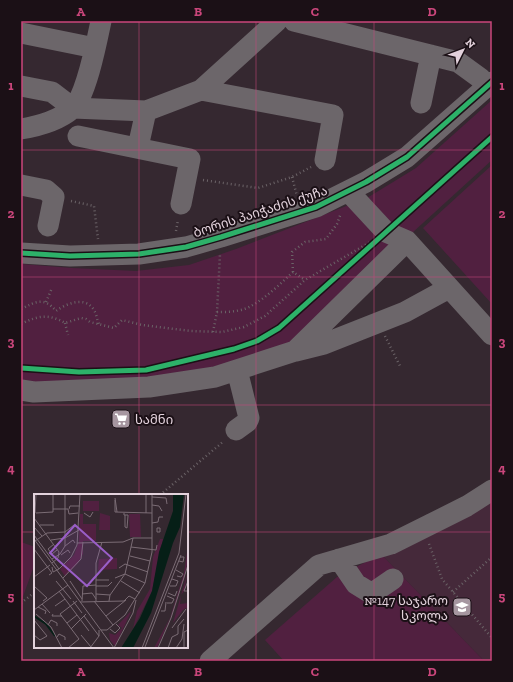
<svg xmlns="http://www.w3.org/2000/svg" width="513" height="682" font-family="'Zilla Slab','Noto Sans Georgian',serif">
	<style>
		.built { fill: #45293a }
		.green { fill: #512040 }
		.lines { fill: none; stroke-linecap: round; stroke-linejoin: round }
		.path { stroke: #6b6367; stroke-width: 2.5; stroke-dasharray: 1 3; stroke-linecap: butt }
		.minor { stroke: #6c666a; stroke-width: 21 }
		.cycleway-casing { stroke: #1b1016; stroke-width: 8 }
		.cycleway { stroke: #2db169; stroke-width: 5 }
		.grid { fill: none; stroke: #ca467b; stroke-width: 1; stroke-opacity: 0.55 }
		.labels { text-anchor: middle; stroke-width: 4; stroke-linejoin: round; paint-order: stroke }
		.street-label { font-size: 13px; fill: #e3d2dc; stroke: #1b1016 }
		.poi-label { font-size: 13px; fill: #e3d2dc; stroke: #1b1016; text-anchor: start }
		.inset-river { fill: none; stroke: #061f17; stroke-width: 2 }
		.inset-road { fill: none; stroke: #7b6c75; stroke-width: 1 }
		.view { fill: #9a5ec8; fill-opacity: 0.15; stroke: #9a5ec8; stroke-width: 2 }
		.inset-edge { fill: none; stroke: #e3d2dc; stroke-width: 2 }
		.neatline { fill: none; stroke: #ca467b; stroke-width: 1.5 }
		.grid-label { font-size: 13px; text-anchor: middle; font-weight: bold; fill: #ca467b }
	</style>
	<rect width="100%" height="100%" fill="#352830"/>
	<!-- built -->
	<path class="built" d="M492,495V661H484L381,554Z"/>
	<!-- green -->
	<path class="green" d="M492,100V160L286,348L151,383H21V264L72,268L136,271L189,265L236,249L367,198L416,168Z
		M492,165V304L423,228Z
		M21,542L35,547V563L21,602Z
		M381,554L484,661H284L265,640L337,577Z"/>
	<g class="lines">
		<!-- path -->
		<path class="path" d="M292,177L297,196
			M203,180L258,188L292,177L311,167
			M71,201L94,206L98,239
			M176,231L178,220
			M293,272L292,252L305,242L326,239L337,224L341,213
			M46,302L52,288
			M21,309C36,302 43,296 56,311C67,303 87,295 95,312C97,316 97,320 99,324
			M217,312C227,312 241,312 251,306C266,298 280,284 293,272L305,280
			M65,323L68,335
			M21,324C37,316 48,313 65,323L81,318L86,319L90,322L114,328L122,320L142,325L191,331L222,332L244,327L265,316L305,280L372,241
			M213,332L217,312L220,254
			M385,336L401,368
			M160,495L224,441
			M35,520H34L35,522
			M429,544L442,579L492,638
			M453,592L492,557
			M21,603L35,592"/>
		<!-- minor -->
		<path class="minor" d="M294,21L458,62L480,78L488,86
			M21,33L95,48
			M21,86L52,92L73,108L146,111L201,90L277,21
			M201,90L333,115L325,160
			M421,103L431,55
			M21,129C39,126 58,121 72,109C86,97 97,40 101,21
			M78,136L190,159L181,204
			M138,147L146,111
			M21,185L46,190L54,197L48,226
			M348,191L386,232L407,241L492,335
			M21,253L70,256L139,254L186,247L221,237L316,207L366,182L407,157L492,82
			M296,351L324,344L405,312L449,288
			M21,390L34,392L149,387L215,377L295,351L407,241
			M236,430L247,422L249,418L237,370
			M339,559L356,584L369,592L377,590L393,579
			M210,661L319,565L391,544L467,506L492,490"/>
		<!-- cycleway casing -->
		<g class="cycleway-casing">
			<path id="cycleway" d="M21,253L70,256L139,254L186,247L221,237L316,207L366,182L407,157L492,82
				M21,368L79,372L146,370L234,349L257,341L279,328L492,137"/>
		</g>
		<!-- cycleway -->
		<use href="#cycleway" class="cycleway"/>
	</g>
	<!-- grid -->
	<path class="grid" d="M139,21V495M256,21V661M374,21V661M21,150H492M21,277H492M21,405H492M21,532H35M187,532H492M139,647V661"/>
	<!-- icons -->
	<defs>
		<g id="supermarket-square" transform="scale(1)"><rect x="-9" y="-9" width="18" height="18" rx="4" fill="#a696a0" stroke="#1b1016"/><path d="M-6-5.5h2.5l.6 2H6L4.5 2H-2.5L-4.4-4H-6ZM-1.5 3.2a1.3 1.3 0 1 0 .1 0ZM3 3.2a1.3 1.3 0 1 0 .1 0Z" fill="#fff"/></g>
		<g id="school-square" transform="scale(1)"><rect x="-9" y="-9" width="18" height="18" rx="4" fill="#a696a0" stroke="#1b1016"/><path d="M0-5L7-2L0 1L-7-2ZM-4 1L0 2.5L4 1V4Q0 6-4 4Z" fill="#fff"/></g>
	</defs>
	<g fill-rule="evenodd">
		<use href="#supermarket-square" x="121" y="419"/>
		<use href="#school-square" x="462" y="607"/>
	</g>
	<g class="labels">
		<!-- street labels -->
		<g class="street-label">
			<text transform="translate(260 211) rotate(-18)" y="5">ბორის პაიჭაძის ქუჩა</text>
		</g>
		<!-- poi labels -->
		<g class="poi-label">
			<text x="135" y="424">სამნი</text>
			<text x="448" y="605" text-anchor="end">№147 საჯარო<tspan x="448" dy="15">სკოლა</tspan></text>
		</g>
	</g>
	<!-- overview -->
	<g transform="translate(34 494)">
		<rect width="154" height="154" fill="#352830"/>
		<path d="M49,7H65V17H49ZM66,19L76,22V36H65ZM46,20H49V30H62V47H49V60L44,69L31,82L26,75L40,61L45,48ZM95,20H106L107,43H96ZM126,45H129L118,97L99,135L103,117L116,95L119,63ZM154,51V66L150,85L138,120L123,154H120L136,124L150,79ZM83,64V75L64,76L65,65ZM154,77L150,97L147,101L146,110L154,109V116L152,114L149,116L139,129ZM96,118H97L81,152L76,146L75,139L81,141L88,134L84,131Z" fill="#512040"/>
		<path d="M139,0H150L146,33L139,49L117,119L99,154H87L106,124L118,97L125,58L139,17Z" fill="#061f17"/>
		<path class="inset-river" d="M0,122L12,130L21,142"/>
		<path class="inset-road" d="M118,3L132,4L133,10M81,4L83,18M81,6V18L118,19M118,11L125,12L128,17M19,15H34L35,20L44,19M35,15L36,12H46M1,19L2,0M2,19L19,18V0M50,19L56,23L59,18M90,19V21H94V22L93,34L91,33V21M112,19V0M0,24L25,58L24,64L18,69M118,29L124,28L125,23H129M6,31H20M0,33L8,42M123,34H126V38H123ZM0,41L25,75M99,44H118M0,45L80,154M17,46L31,44L45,36M1,47L13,39L31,38L40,31L42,33M43,49L89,48L99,44L91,80L76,101L75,107M20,50L14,55L18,60L23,56M31,52L39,46L41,49M97,53L122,56L123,51M0,55L18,79L15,81M27,61L34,56L36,59M96,62L116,67M18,65L26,60L31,52V0M145,67L149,68L150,63H146M18,73L19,78L25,75L37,63L43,51L46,0M85,74L91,70L114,78M142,76L149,80L147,83L143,82M0,83L16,71M29,84L47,65L49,48M81,84L91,80L111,89M62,86H75M22,87L37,105M36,87L48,105M87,87L106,99M154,87L150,97H154M0,92L13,104L9,107M62,92H74L78,88M136,92H142L144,87L138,85M25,97L55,137M134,99L141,102L143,97M48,100L58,99L62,105M62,100L76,101M133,102L140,105L138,109H133M39,107L48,119M48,107L49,92L62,91M60,107L79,131M62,107V69L68,48M46,108L90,107L95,102L101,105M8,110L16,119M21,112L31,105M4,113L12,117L11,120M0,116L34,91M127,117H131L132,108M2,120L17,133L28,154M19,120L18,122H28M50,122L65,142M72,122L92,106M0,126L13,142L6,146L0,141M33,129L43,121M14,131L17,126L23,129V132M138,134L152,115M37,135L52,120M76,135L81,139L86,134L82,130M67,136H73L91,121L111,89L118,58V0M47,141L57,153M23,143L25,140L31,143V146M111,153L147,61M34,154L45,145L26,120L43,107M56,154L65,142V136M80,154L99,119L102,106M108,154L145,59L152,0M124,154L137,124L154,71M134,154L138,143L144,140V132L150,125M142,154L148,145L150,130M150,154V138L154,136"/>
		<path class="view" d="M41,31L78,64L53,92L16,59Z"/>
		<rect width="154" height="154" class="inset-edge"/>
	</g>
	<!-- border -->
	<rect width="513" height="682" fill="none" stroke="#1b1016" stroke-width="44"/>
	<!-- north arrow -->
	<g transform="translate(463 50) rotate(48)" stroke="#1b1016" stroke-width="3" paint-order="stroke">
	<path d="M0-3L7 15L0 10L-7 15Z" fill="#e3d2dc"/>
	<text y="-6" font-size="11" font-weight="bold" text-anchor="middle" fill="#e3d2dc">N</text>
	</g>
	<rect x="22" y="22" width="469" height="638" class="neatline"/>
	<g class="grid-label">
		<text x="81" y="16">A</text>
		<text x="198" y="16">B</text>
		<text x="315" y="16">C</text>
		<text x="432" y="16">D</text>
		<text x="11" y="90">1</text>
		<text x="502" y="90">1</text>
		<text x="11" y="218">2</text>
		<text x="502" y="218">2</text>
		<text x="11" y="346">3</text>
		<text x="502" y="346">3</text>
		<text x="11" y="473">4</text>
		<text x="502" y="473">4</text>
		<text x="11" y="601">5</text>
		<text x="502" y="601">5</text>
		<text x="81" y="676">A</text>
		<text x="198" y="676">B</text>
		<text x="315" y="676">C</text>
		<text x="432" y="676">D</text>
	</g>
</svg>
